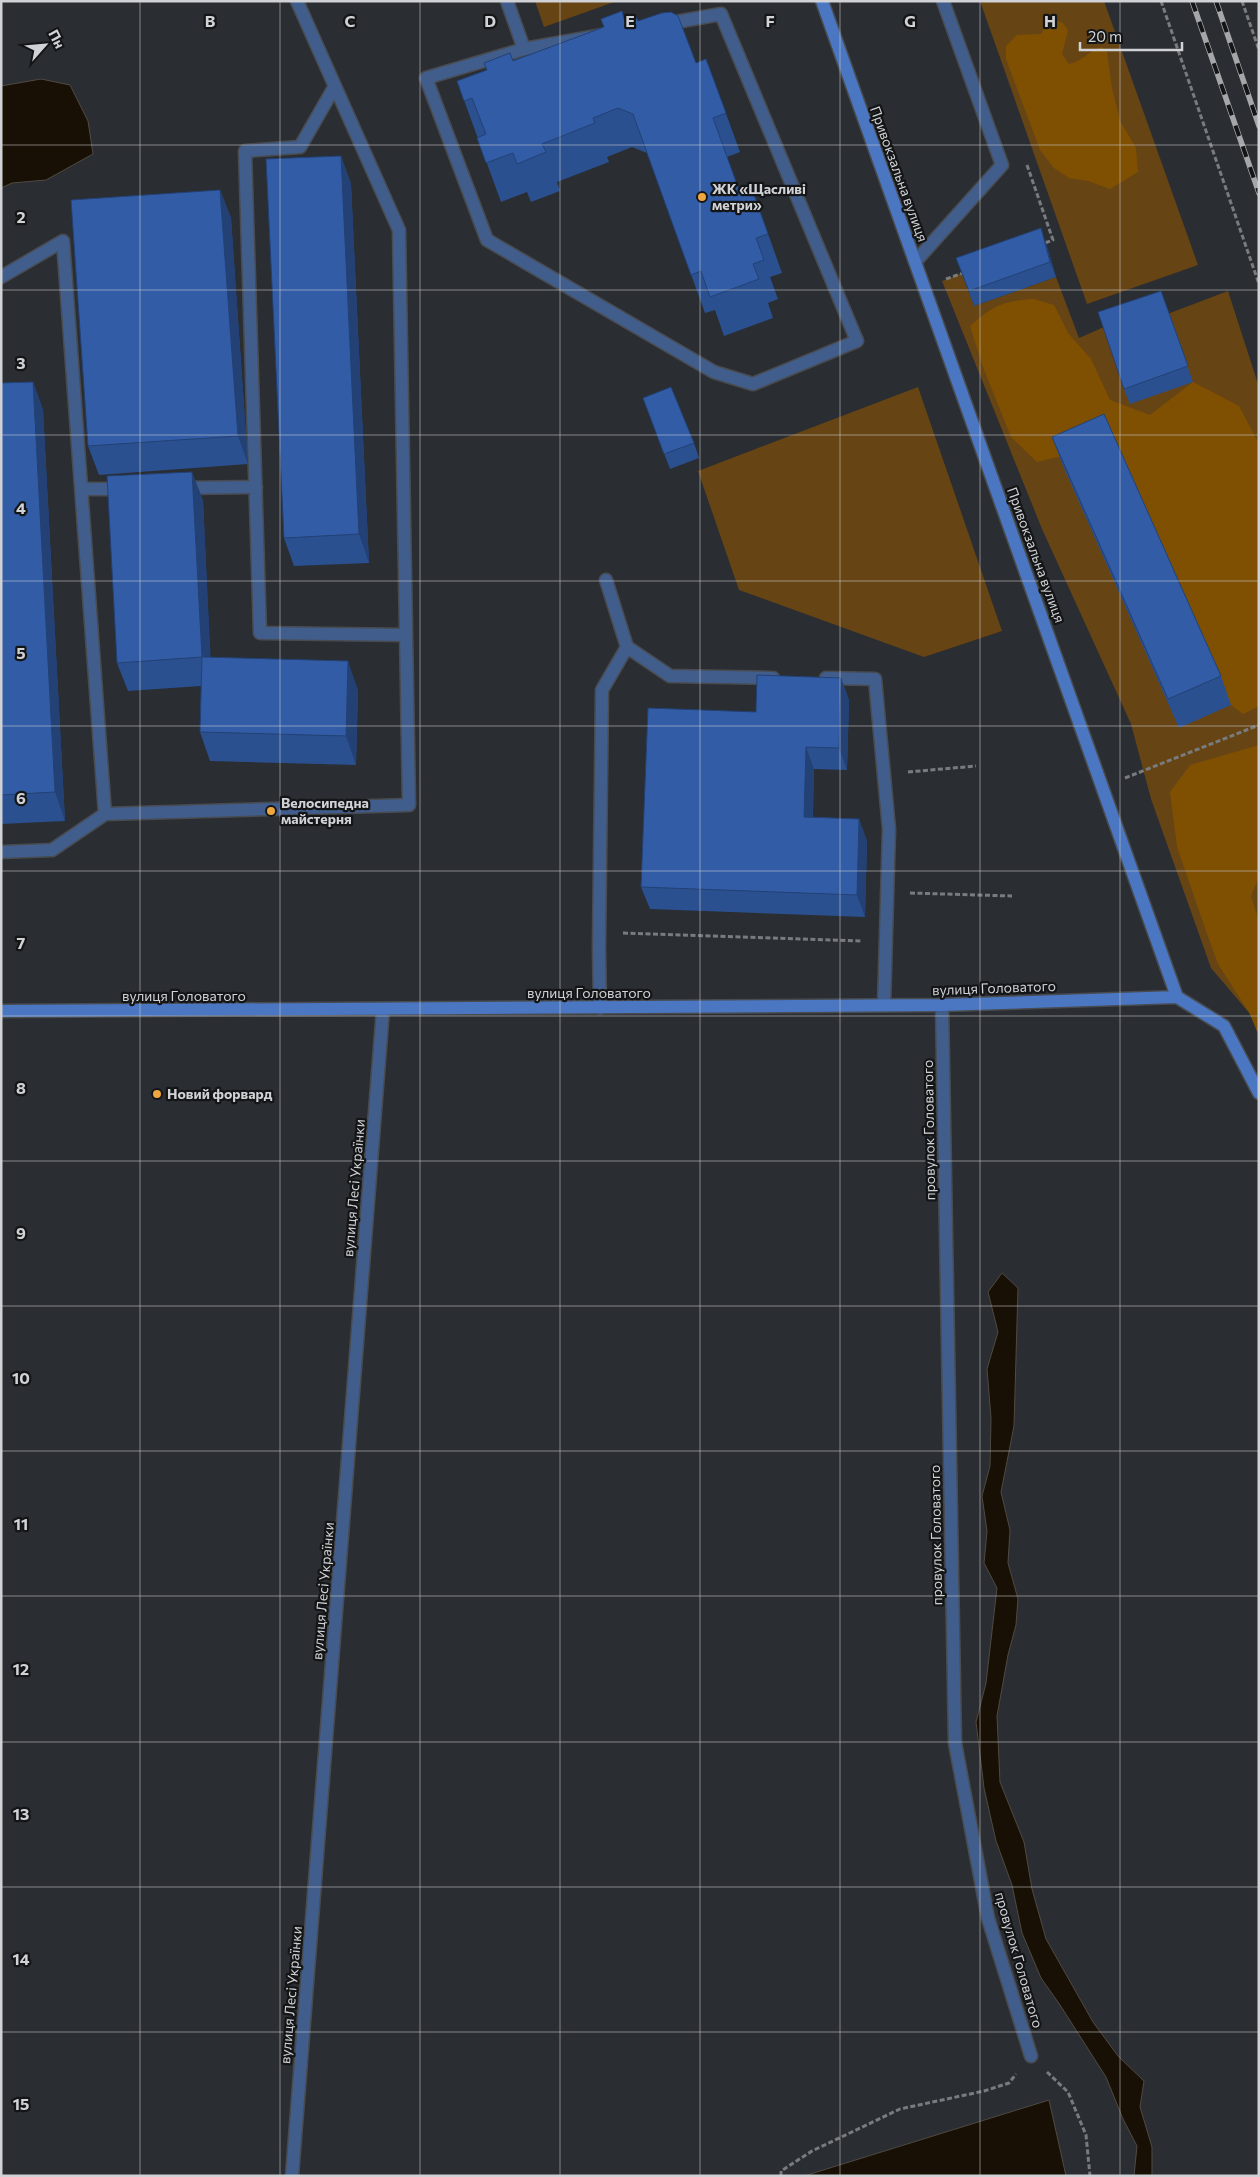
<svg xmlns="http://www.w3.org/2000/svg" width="1260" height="2177" font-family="Commissioner,sans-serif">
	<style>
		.green { fill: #664414 }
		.forest { fill: #7f5002 }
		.water { fill: #191005; stroke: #504a43 }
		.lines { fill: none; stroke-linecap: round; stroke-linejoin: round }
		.lane-casing { stroke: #484b4f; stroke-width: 15 }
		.street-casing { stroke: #484b4f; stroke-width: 15 }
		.secondary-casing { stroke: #484b4f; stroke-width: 15 }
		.path { stroke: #797c7f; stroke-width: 3; stroke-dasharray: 5 2.5; stroke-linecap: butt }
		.lane { stroke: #415d8c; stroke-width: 12 }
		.street { stroke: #415d8c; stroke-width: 12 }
		.secondary { stroke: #4a76c2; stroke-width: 12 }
		.rail-casing { stroke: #a4a6a9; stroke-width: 5.5 }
		.rail { stroke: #141517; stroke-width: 4; stroke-dasharray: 11; stroke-linecap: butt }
		.wall { fill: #2b508f }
		.shaded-wall { fill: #234174 }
		.building { fill: #325da6; stroke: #234174 }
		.grid { fill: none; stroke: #d0d2d5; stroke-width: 1; stroke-opacity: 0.55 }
		.poi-dot { fill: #f0a63f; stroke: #141517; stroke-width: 2 }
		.labels { text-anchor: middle; stroke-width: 4.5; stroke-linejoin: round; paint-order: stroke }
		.street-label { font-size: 14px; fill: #d0d2d5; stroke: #141517 }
		.poi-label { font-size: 14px; font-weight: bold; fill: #d0d2d5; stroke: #141517; text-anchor: start }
		.grid-label { font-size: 16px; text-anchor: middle; font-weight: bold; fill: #d0d2d5; stroke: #141517; stroke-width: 4.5; stroke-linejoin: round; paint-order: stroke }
	</style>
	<rect width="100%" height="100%" fill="#2a2d31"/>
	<!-- green -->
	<path class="green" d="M535,1H617L544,27Z
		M980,1H1104L1198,265L1087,304Z
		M962,273L974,306L1056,277L1079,338L1104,327L1170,313L1228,291L1259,387V1036L1250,1014L1211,968L1151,799L1131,724L1042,529L942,281Z
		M918,387L1002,631L924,657L739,590L698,471Z"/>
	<!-- forest -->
	<path class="forest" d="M1055,20L1063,23L1068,30L1062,54L1069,64C1083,61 1088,51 1102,47L1107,52L1112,88L1120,121L1136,148L1138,172L1110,189L1088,181L1069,178L1054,168L1040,150L1006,59V46L1017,35L1041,34L1048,23Z
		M1034,299L1054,305L1068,333L1091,359L1110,400L1150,415L1193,382L1239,406L1259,444V706L1243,714L1231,705L1115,443L1037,462L1011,437L983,367L970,326C994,305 1002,301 1034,299Z
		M1259,745V877L1251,896L1259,921V1036L1250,1014L1218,964L1205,928L1177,847L1170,792L1190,765Z"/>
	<!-- water -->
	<path class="water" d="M41,79L70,85L88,121L93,154L46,180L12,183L1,188V86Z
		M1002,1273L1018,1288L1014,1426L1001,1492L1010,1530L1008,1563L1018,1599L1016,1625L1008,1655L997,1716L1000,1782L1024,1842L1032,1889L1046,1939L1093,2022L1118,2056L1144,2081L1140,2107L1152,2147V2176H1134L1137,2146L1123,2119L1106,2077L1060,2005L1041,1978L1022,1933L1012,1885L996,1841L984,1788L976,1722L986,1683L997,1588L984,1563L987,1531L982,1496L990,1466L991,1418L987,1369L998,1332L988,1292Z
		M1049,2100L1066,2176H804Z"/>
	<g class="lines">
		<!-- lane casing -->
		<g class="lane-casing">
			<path id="lane" d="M507,1L524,49
				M721,14L857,341L753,384L714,372L487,240L426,78L524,49Z
				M335,86L300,147L245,151L260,633L406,635
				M915,262L1002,165L943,1
				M1,277L63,241L105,814
				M181,488L256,487
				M81,489H124
				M627,647L670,676L773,678
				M826,678L875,679L889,829L884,1005
				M1,852L52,850L105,814L409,805L399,230L297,1
				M600,1008L599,948L602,690L627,647L606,580"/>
		</g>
		<!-- street casing -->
		<g class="street-casing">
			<path id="street" d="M942,1005L955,1743L988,1918L1031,2056
				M292,2176L383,1009"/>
		</g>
		<!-- secondary casing -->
		<g class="secondary-casing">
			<path id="secondary" d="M822,1L1177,997L1224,1026L1259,1093
				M1,1011L942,1005L1177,997"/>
		</g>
		<!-- path -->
		<path class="path" d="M1161,1L1259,284
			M1242,1L1259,50
			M1027,165L1053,240L1042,244
			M946,279L966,272
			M908,772L976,766
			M1125,778L1259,725
			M910,893L1012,896
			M623,933L861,941
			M1047,2072L1068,2092L1086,2135L1090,2176
			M781,2176V2171L812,2151L900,2109L984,2091L1009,2083L1016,2074"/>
		<!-- lane -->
		<use href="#lane" class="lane"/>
		<!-- street -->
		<use href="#street" class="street"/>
		<!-- secondary -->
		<use href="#secondary" class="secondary"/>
		<!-- rail casing -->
		<g class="rail-casing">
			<path id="rail" d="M1192,1L1259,193
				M1216,1L1259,126"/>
		</g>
		<!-- rail -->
		<use href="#rail" class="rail"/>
	</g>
	<!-- wall -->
	<path class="wall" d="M601,19H625L638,21L696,63L706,59L740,152L727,157L739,190L751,186L782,273L770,277L778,299L768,303L773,318L724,336L715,310L705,313L647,153L632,147L607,157L609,162L557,182L560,191L531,202L527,192L501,202L457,81L604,27Z
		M341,156L351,184L369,563L294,566L284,538Z
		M220,190L231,218L248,464L99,475L88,446Z
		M1046,243L1056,277L974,306L956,258Z
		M1161,291L1193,382L1130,404L1124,389Z
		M33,382L43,410L65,821L1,824V383Z
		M643,398L694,443L699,458L670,469Z
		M1052,437L1221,676L1231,705L1179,728L1063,466Z
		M203,500L210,657L358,690L356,765L210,761L200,732L201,686L128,691L117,663Z
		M841,678L849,700L847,770L814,769L813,817L859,819L867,841L865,917L650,909L641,887L756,712Z"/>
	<!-- shaded-wall -->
	<path class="shaded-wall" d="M341,156L351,184L369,563L359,534Z
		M220,190L231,218L248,464L238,436Z
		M1041,228L1046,243L1056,277L1050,262Z
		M33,382L43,410L65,821L55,792Z
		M192,472L203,500L212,685L202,657Z
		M348,661L358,690L356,765L346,736Z
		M841,678L849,700L847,770L839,748Z
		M806,747L814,769L812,839L804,817Z
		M859,819L867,841L865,917L857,895Z"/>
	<!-- building -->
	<path class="building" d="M622,11L624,19L635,15L638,21L662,13L671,12L678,16L696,63L706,59L726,113L713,118L739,190L751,186L768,234L756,238L764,260L753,264L759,279L710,297L701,271L691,275L633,114L618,108L593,118L595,123L542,144L546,152L517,164L513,153L486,163L477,138L486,134L472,98L464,101L457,81L487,70L484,63L510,53L513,61L604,27L601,19Z
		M341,156L359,534L284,538L266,159Z
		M220,190L238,436L88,446L71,200Z
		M1041,228L1050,262L969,291L956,258Z
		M1161,291L1188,366L1124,389L1098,312Z
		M33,382L55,792L1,795V383Z
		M671,387L694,443L664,454L643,398Z
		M1104,414L1221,676L1168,699L1052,437Z
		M192,472L202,657L348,661L346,736L200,732L202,657L117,663L107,476Z
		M757,675L841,678L839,748L806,747L804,817L859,819L857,895L641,887L648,708L756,712Z"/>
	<!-- grid -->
	<path class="grid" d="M140,1V2176M280,1V2176M420,1V2176M560,1V2176M700,1V2176M840,1V2176M980,1V2176M1120,1V2176M1,145H1259M1,290H1259M1,435H1259M1,581H1259M1,726H1259M1,871H1259M1,1016H1259M1,1161H1259M1,1306H1259M1,1451H1259M1,1596H1259M1,1742H1259M1,1887H1259M1,2032H1259"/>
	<!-- markers -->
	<g class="poi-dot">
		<circle cx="702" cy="197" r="5"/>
		<circle cx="271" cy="811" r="5"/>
		<circle cx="157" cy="1094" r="5"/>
	</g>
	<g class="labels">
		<!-- street labels -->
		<g class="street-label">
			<text transform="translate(899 174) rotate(70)" y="5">Привокзальна вулиця</text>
			<text transform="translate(1036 555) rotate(70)" y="5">Привокзальна вулиця</text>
			<text transform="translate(994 988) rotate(-2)" y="5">вулиця Головатого</text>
			<text x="589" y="998">вулиця Головатого</text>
			<text x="184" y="1001">вулиця Головатого</text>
			<text transform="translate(929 1130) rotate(-91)" y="5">провулок Головатого</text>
			<text transform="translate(354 1188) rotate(-85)" y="5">вулиця Лесі Українки</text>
			<text transform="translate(936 1535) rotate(-91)" y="5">провулок Головатого</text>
			<text transform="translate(323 1591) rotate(-85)" y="5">вулиця Лесі Українки</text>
			<text transform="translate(1019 1960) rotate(74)" y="5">провулок Головатого</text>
			<text transform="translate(291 1995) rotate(-85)" y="5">вулиця Лесі Українки</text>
		</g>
		<!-- poi labels -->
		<g class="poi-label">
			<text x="712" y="194">ЖК «Щасливі<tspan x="712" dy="16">метри»</tspan></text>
			<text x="281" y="808">Велосипедна<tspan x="281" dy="16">майстерня</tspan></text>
			<text x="167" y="1099">Новий форвард</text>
		</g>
	</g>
	<g class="grid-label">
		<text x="210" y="27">B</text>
		<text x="350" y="27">C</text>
		<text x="490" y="27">D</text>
		<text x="630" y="27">E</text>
		<text x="770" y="27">F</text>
		<text x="910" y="27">G</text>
		<text x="1050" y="27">H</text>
		<text x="21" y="223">2</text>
		<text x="21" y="369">3</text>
		<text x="21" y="514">4</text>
		<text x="21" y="659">5</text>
		<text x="21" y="804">6</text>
		<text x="21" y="949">7</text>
		<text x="21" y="1094">8</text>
		<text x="21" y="1239">9</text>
		<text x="21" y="1384">10</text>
		<text x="21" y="1530">11</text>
		<text x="21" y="1675">12</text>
		<text x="21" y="1820">13</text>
		<text x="21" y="1965">14</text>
		<text x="21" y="2110">15</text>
	</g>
	<!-- border -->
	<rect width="1260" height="2177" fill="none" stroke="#d0d2d5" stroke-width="5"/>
	<!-- north arrow -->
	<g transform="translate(45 45) rotate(63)" stroke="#141517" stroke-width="4" paint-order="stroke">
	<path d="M0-4L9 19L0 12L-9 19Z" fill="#d0d2d5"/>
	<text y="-8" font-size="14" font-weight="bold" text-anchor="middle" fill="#d0d2d5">Пн</text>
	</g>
	<!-- scale -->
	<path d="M1080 42v8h102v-8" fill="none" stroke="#d0d2d5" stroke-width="2.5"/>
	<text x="1088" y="42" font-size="15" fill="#d0d2d5" stroke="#141517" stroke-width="4" paint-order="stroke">20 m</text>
</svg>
